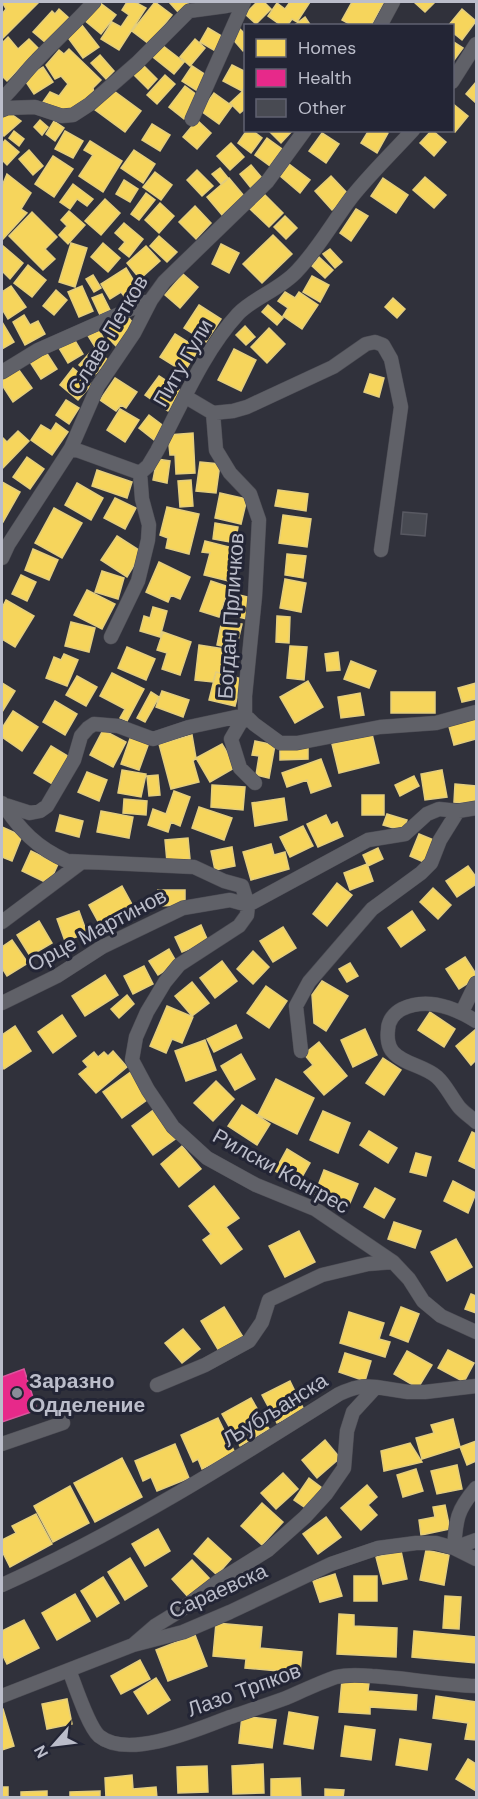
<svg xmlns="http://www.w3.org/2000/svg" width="478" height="1799" font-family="'DM Sans',sans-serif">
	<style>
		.homes { fill: #f6d55c; stroke: #e4ce7d; stroke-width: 1.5 }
		.health { fill: #e7298a; stroke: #da559d; stroke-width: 1.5 }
		.building { fill: #484a52; stroke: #585962; stroke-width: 1.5 }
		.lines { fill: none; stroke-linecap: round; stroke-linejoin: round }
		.minor-casing { stroke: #4c4c54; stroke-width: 15 }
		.minor { stroke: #606168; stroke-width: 14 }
		.poi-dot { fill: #8a8c98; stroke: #232535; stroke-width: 2 }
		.labels { text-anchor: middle; stroke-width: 6; stroke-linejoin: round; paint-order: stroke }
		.street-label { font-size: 21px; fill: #bbbdca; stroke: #232535 }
		.poi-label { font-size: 21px; font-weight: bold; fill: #bbbdca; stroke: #232535; text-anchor: start }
	</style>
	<rect width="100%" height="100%" fill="#30313b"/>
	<!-- homes -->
	<path class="homes" d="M2,2H39L2,39V14L6,9Z
		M99,2L116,15L101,34L84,20Z
		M127,2H135L146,8L119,50L101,39L112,22L121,27L129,15L122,10Z
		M155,2L172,15L149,44L132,31Z
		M169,2H190L178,12Z
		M257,2H264L271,9L256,24L245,14Z
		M290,2H310L297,22L292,19L287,26H282L268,16L277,3L285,9Z
		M352,2H384L371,26H353L342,20Z
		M414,2H435L425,12Z
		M59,9L69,18L46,43L33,32L52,11L55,14Z
		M462,9L476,21L462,40L452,32V26H448Z
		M305,17L311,26H297L296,24Z
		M81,24L99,47L83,58L66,35Z
		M208,28L225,38L217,52L200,42Z
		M240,29L246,35V48L243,51L231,37Z
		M8,37L18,49L29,39L39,49L7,81L2,76V43Z
		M195,39L205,48L190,66L180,57Z
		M452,41L463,48L452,63Z
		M162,45L184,62L174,74L153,57Z
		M69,49L101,80L93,88L94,93L68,115L43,102L50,92L59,96L68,84L61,76L55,79L46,65L59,50L64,54Z
		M100,55L114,71L106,79L91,63Z
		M141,63L157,79L148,89L132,73Z
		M232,65L246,72V84L242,91L223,81Z
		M192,66L209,77L199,92L182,81Z
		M43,67L53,82L34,94L24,79Z
		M165,75L175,84L157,104L147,95Z
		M476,82V103L466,94Z
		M185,86L201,98L184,119L169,107Z
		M110,88L141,111L125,132L94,109Z
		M244,90L246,92V108L240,113L230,103Z
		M214,93L232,106L219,124L201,111Z
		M452,103L468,116L455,132L452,130Z
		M7,111L21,121L4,136L2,132V115Z
		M40,120L48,127L42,135L34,127Z
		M197,120L211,133L197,149L183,137Z
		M54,121L64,128L55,141L46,134Z
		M152,124L170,135L160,151L142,140Z
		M247,130H252L262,138L251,153L238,143Z
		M268,130H293L281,143Z
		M369,130H383L388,133L377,153L361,143Z
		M432,130L446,142L434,156L420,143Z
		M14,131L24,139L19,146L9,138Z
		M65,131L83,141L73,158L55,149Z
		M322,133L339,144L326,163L309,151Z
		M267,138L282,149L270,166L255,155Z
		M5,140L19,152L7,165L2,160V144Z
		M90,141L122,161L103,192L79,176L93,155L84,150Z
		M231,143L244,157L230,170L217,156Z
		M29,150L43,166L33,175L19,159Z
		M134,150L155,164L143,183L121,168Z
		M53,156L73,169L54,197L35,184Z
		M289,164L310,180L300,193L280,176Z
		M251,165L262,178L251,188L240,174Z
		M220,168L228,178L221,184L212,174Z
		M197,170L213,186L202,196L187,180Z
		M155,172L172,185L161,200L143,187Z
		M7,174L31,193L21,209L27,213L2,240V186Z
		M331,176L349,195L332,210L315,191Z
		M425,177L446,195L434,208L413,190Z
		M229,178L244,196L222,215L207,197Z
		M383,178L408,195L396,213L371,196Z
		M124,180L138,189L130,202L116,194Z
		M73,184L93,199L87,206L77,199L70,209L60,202Z
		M146,193L155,200L139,220L131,214Z
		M264,194L283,213L269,227L250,209Z
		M105,199L120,213L101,235L85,221Z
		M160,203L174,216L159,233L145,220Z
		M195,206L211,223L196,239L179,222Z
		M356,209L368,216L351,241L340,233Z
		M69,211L85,225L68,244L59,235L67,226L61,220Z
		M32,212L57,237L45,249L55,259L43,270L9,236Z
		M285,216L297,228L286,239L274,227Z
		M124,223L143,239L129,257L119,249L125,242L115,233Z
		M273,235L292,254L262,283L243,264Z
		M159,236L177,252L167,262L150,246Z
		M71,243L87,248L75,287L59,282Z
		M103,243L120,258L108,272L91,257Z
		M221,244L239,253L229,273L212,264Z
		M2,245L23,263L10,279L2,271Z
		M146,246L160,261L140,279L127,263Z
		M330,249L342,262L335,268L323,254Z
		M319,257L333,270L325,278L312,266Z
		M28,265L46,280L32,297L14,283Z
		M126,268L140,291L127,300L121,292L110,299L101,284Z
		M183,274L198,287L180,308L165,295Z
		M93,275L101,288L94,292L86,279Z
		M312,276L329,285L320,302L303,292Z
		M11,286L26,307L8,319L2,309V292Z
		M82,286L93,311L79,317L68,292Z
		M56,290L67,300L54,315L43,306Z
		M285,292L295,298L299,292L318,305L302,329L283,316L288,308L278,301Z
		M102,294L110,310L100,315L92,298Z
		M393,298L405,309L397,318L385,307Z
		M199,305L221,319L206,342L184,328Z
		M268,305L283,318L277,325L262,312Z
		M125,313L133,323L118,348L108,338L111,333L106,327Z
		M24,315L30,325L38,321L45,334L25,345L13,322Z
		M2,322L14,342L2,349Z
		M245,326L255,337L246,345L236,335Z
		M98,328L105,341L95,347L87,334Z
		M269,328L285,344L267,363L251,347Z
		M175,334L199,349L184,372L160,357Z
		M74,339L83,354L68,363L59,348Z
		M94,348L108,360L93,377L79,365Z
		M44,349L57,369L41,379L28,359Z
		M234,349L256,360L241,391L218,380Z
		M16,366L32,388L13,402L2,385V377Z
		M73,368L92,384L78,400L60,385Z
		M370,374L384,378L379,397L364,392Z
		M159,376L182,391L168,411L145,395Z
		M115,378L137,392L126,408L121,405L116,411L100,400Z
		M66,400L79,408L69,424L56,415Z
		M120,409L139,420L125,442L107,430Z
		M149,415L165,427L154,440L139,428Z
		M56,423L68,432L52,455L31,440L41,425L51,431Z
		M18,431L29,441L2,469V437L7,442Z
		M193,433L195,473L176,474L175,455H170L168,435Z
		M27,457L44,469L30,489L13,477Z
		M157,459L170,461L167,483L153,480Z
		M200,462L220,464L216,493L196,491Z
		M97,470L132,482L127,498L92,486Z
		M191,480L193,506L180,507L178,481Z
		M2,482L20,492L3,522L2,521Z
		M77,483L103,498L91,520L65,505Z
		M278,490L308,494L306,511L275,506Z
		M220,493L247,499L241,524L215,518Z
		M115,498L136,508L125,529L104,518Z
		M167,507L199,514L189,554L166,548L168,538L160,535Z
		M54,508L82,523L62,558L35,543Z
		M283,515L311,519L307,547L279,543Z
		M215,523L238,527L235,543L213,539Z
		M117,536L142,552L127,577L101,560Z
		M205,541L241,550L233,582L204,575L210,553L202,552Z
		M33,549L58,560L49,580L25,570Z
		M287,554L306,556L303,578L285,575Z
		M159,562L190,577L180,599L171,595L168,602L146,592Z
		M102,571L124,578L118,599L95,592Z
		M21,575L36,582L27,601L12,594Z
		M285,579L306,583L301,612L280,608Z
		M211,581L229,587L219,617L200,611Z
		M87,590L115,604L102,629L74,615Z
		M231,593L252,598L247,619L226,614Z
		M6,600L34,616L15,647L2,639V608Z
		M153,607L167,611L160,637L140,631L144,616L150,618Z
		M277,616L290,617L289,643L276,642Z
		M222,620L242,624L236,649L217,645Z
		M71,622L95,628L89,652L65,646Z
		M163,632L191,642L180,675L162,669L167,653L157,650Z
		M199,645L224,649L221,673L216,672L213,682L195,680Z
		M290,646L307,647L304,680L287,678Z
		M127,647L155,659L146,680L118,668Z
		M338,652L340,670L327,671L325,654Z
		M64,654L78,660L67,686L46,678L54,657L61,660Z
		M351,661L376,671L369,688L344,679Z
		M216,672L242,679L235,706L209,700Z
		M112,673L144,689L127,721L120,718L125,709L100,696Z
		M77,676L97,687L86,706L66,695Z
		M308,681L323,707L295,723L280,697Z
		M2,683L15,691L2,712Z
		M476,683V699L462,702L458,688Z
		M162,691L189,700L183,717L156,707Z
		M151,692L159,697L145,722L137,718Z
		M391,692H435V713H391Z
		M360,693L364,715L341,718L338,697Z
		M55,701L77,714L65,735L43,722Z
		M13,711L38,727L22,751L2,737V728Z
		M476,715V739L454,745L448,723Z
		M103,730L126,742L113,767L90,755Z
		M132,733L150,740L139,770L121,764Z
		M372,734L379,763L339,773L332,744Z
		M192,735L196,758L193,761L199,782L171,789L159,744Z
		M255,741L275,745L269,778L256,775L259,756L252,755Z
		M222,744L236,767L210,782L196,758Z
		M51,746L71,758L54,785L34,773Z
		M280,747H308V759L280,760Z
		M321,759L331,786L311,793L307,780L287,787L282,773Z
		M122,770L146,774L141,797L118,793Z
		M442,770L447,797L425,800L421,774Z
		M87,772L107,780L99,801L78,792Z
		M158,775L160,795L149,796L147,776Z
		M414,776L419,786L400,796L395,785Z
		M455,784L476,786V804L454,802Z
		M212,785L245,787L243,810L211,807Z
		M174,791L190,797L180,826L171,822L168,832L148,825L153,809L166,814Z
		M362,795H384V815H362Z
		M284,798L287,820L255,826L252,803Z
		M124,799L147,801L146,815L123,813Z
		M199,807L232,818L224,840L192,828Z
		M101,811L133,817L129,838L97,832Z
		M387,814L407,820L404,831L383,825Z
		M60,815L83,821L79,837L56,831Z
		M326,815L331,825L337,822L343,836L318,847L307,824Z
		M303,826L313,846L290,857L280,837Z
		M2,827L22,836L12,861L2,857Z
		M419,834L436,841L426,863L410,856Z
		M188,838L190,859L167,862L165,840Z
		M271,844L274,855L285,852L289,869L251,880L243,852Z
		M232,847L235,866L215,870L211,851Z
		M378,848L383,859L368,866L363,855Z
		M31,851L58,864L49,884L22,871Z
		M367,864L373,881L350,890L344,873Z
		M468,866L476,877V884L457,897L446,881Z
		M337,883L352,895L327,926L313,914Z
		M122,886L134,908L101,927L89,905Z
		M433,888L451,905L438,919L420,902Z
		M158,890H185V905L158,906Z
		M79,911L87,933L65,941L57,919Z
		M412,911L425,930L401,947L388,928Z
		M39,921L52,943L30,956L17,935Z
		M201,925L208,941L182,952L175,937Z
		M283,927L296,948L273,962L260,941Z
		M12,940L28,963L7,976L2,968V947Z
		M169,949L177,963L158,975L149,961Z
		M253,951L269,967L253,984L237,969Z
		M465,957L476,974V978L459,989L446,969Z
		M222,961L237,981L215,998L200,978Z
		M350,963L358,976L347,982L339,969Z
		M144,966L153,984L133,994L124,976Z
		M105,975L118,995L85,1016L72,996Z
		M322,981L348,996L326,1031L314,1023L312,995Z
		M192,982L209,1003L192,1016L175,996Z
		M266,986L287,1001L269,1028L247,1013Z
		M127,995L134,1004L119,1018L111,1009Z
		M167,1006L193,1017L182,1043L172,1039L166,1053L150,1046Z
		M430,1012L455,1029L444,1047L418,1030Z
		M62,1015L76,1036L53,1053L38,1032Z
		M236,1025L242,1038L214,1052L207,1039Z
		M15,1026L31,1051L4,1069L2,1065V1035Z
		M365,1029L377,1055L353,1067L341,1040Z
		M476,1029V1060L471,1065L456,1046Z
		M205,1040L216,1070L186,1081L175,1051Z
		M319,1042L347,1076L324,1095L304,1072L313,1065L304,1054Z
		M113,1051L127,1067L96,1093L79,1074L88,1067L83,1061L94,1052L98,1057L104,1052L108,1056Z
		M241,1054L255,1079L235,1090L221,1066Z
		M383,1058L401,1070L384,1095L366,1083Z
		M132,1071L151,1097L122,1118L103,1092Z
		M276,1079L314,1098L297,1134L258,1115Z
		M216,1081L234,1099L213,1121L194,1103Z
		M242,1105L270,1124L257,1145L228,1126Z
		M156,1108L178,1137L153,1155L132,1126Z
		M323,1111L350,1123L338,1153L310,1140Z
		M369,1131L397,1148L388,1163L360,1145Z
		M472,1132L476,1134V1169L459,1161Z
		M182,1146L201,1169L179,1187L161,1164Z
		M287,1149L310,1163L298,1184L275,1171Z
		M416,1153L431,1157L426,1176L410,1172Z
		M324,1170L358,1184L347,1210L314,1196Z
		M453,1181L476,1193L468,1213L444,1201Z
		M214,1186L239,1218L226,1227L242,1249L221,1264L203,1240L211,1234L189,1206Z
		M375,1188L395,1199L384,1218L364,1207Z
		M394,1222L421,1231L415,1248L388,1239Z
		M299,1231L315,1262L285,1277L269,1246Z
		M456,1239L472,1267L447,1281L431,1252Z
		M471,1294L476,1296V1313L465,1309Z
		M224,1307L243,1337L219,1351L201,1321Z
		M401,1307L419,1314L408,1342L390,1335Z
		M349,1312L384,1323L379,1339L390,1342L385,1357L340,1343Z
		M183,1329L200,1349L182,1363L165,1343Z
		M448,1350L474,1363L464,1382L438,1368Z
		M407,1351L432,1365L418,1388L394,1374Z
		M345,1353L371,1361L365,1381L339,1372Z
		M290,1381L304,1410L277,1423L262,1395Z
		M251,1398L269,1429L240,1446L222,1414Z
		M218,1418L235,1453L202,1469L198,1459L193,1462L181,1435Z
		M453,1419L460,1447L422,1459L416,1438L434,1433L431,1425Z
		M325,1440L340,1458L317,1478L302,1460Z
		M476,1441V1461L467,1465L460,1447Z
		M410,1443L422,1462L384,1471L381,1451Z
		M175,1444L189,1478L157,1491L151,1477L143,1481L135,1461Z
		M122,1458L142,1497L95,1522L74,1483Z
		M457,1465L462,1489L437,1494L431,1471Z
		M416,1469L423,1491L403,1497L397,1475Z
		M283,1473L298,1489L276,1509L261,1493Z
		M309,1478L322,1488L307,1509L294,1500Z
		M367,1485L377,1497L368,1505L377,1515L361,1530L341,1508Z
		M70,1486L89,1523L53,1542L34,1506Z
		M262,1503L283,1522L262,1545L241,1526Z
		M445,1505L450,1529L421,1535L419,1520L435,1517L433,1507Z
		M36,1514L52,1544L10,1567L2,1551V1540L16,1533L12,1526Z
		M326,1517L341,1537L318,1554L303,1534Z
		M158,1529L170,1551L145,1566L132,1544Z
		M208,1538L231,1559L217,1575L194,1554Z
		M426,1550L449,1555L444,1585L420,1580Z
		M401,1551L407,1579L383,1584L376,1557Z
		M130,1558L147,1586L125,1600L108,1572Z
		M192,1560L210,1579L189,1598L172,1579Z
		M335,1574L342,1596L320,1602L313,1581Z
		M354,1576H377V1601H354Z
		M103,1577L119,1603L97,1617L81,1591Z
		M75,1594L90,1621L57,1640L42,1613Z
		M445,1596L461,1597L459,1629L443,1628Z
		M339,1614L354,1615V1626L397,1628L396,1657L337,1654Z
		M24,1620L39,1648L7,1664L2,1654V1631Z
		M216,1623L262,1627L260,1648L302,1652L300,1673L245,1668L246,1659L213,1656Z
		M414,1631L476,1637V1663L412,1657Z
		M195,1635L207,1666L168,1681L156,1650Z
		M140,1660L150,1679L121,1694L111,1676Z
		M156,1678L170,1700L148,1714L134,1692Z
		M342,1680L369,1683L368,1691L417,1695L416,1710L370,1707V1714L339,1712Z
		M436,1696L476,1702V1740L465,1739L468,1723L433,1718Z
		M67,1699L72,1724L47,1729L42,1704Z
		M2,1709H3L14,1746L2,1750Z
		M289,1712L318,1717L313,1749L284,1744Z
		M242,1716L276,1720L272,1748L239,1743Z
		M345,1726L375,1730L371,1760L341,1756Z
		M400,1739L431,1744L427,1770L396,1765Z
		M468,1759L476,1764V1791L456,1779Z
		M263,1764L264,1793L233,1794L232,1766Z
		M207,1766L208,1792L178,1793L177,1767Z
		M132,1775L133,1789L156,1787L157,1798H106L105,1778Z
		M300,1778L301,1798H271V1779Z
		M2,1787H8V1798H2Z
		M325,1789L344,1790L343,1798H317L325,1797Z
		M47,1791V1798H21V1792Z
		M100,1791V1798H70V1792Z"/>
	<!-- health -->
	<path class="health" d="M24,1369L37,1410L2,1422V1377Z"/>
	<!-- building -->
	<path class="building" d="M403,512L427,514L425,536L401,534Z"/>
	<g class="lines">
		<!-- minor casing -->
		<g class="minor-casing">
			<path id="minor" d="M380,26L393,2
				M452,82L476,44
				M2,99C15,87 24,73 37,60C56,40 76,22 94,2
				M2,110L7,108L35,107L62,116L73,115L90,104L137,63L189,11L226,6L238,2
				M192,119L244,2
				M2,372L38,350L151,300
				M186,397L213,413L216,450L230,473L250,494L259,520L255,596L245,696V715L231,739L240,768L255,783
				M213,413L233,411L247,407L333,367L366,344L375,342L383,345L391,359L401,407L381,550
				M71,448L140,473
				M2,558L8,545L71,448L98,386L134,333L151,300L164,282L267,182L305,130
				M111,637L138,581L148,540L149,525L142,499L140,473L148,466L157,451C181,406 203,352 238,314C253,298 281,289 297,271C318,249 333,222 351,198C370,174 392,153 413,130
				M2,803C20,830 37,848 67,861L194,867L224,881L242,886L248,905L247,915L239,926L179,965L165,982L147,1012L136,1037L132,1060L148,1090L173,1127L207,1158L256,1185L315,1209L393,1262L409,1279L423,1301L441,1316L476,1332
				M2,804L30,813L40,811L47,806L74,760L81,736L88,728L94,724L118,726L153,739L189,727L245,715L254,724L280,743H297L380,727L436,723L476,712
				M2,922L82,862
				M2,1003L57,976L102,947L183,908L230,900L248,905L368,840L405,834L427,814L439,809L458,811L476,808
				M462,1012L476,983
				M476,1021C455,1008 427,997 402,1009C394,1013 388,1021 388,1030C387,1037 388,1047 393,1052C403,1064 425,1066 437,1077C446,1085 451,1097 459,1107C464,1113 471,1117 476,1122
				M301,1051L296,1006L309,982L372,909L421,873L431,863L440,840L458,811
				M157,1385L205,1365L249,1341L262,1322L269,1300L322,1275L368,1264L393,1262
				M376,1387L408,1392H425L476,1386
				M2,1444L63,1423
				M476,1488C457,1510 456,1519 454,1548L476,1540
				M2,1585C120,1532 230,1463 339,1394C352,1388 362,1385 376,1387L353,1412L347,1431L344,1468L326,1494L305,1517L268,1550L220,1580L181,1610L155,1626L133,1645
				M69,1670C75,1685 88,1726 99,1736C128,1760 199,1729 230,1717C248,1711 267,1705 286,1698C302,1691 319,1683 336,1677C348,1674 361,1675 372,1676C407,1678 442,1685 476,1686
				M2,1696L133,1645L183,1632L230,1612L331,1564L378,1548L416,1543H436L454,1548L476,1559"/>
		</g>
		<!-- minor -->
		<use href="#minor" class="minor"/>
	</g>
	<!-- markers -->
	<circle class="poi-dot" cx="17" cy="1393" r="6"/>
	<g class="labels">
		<!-- street labels -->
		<g class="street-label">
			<text transform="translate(108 335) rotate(-59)" y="7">Славе Петков</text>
			<text transform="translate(183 363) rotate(-60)" y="7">Питу Гули</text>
			<text transform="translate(231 616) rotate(-86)" y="7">Богдан Прличков</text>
			<text transform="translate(97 930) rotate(-28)" y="7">Орце Мартинов</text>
			<text transform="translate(281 1171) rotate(29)" y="7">Рилски Конгрес</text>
			<text transform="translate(275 1410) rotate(-32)" y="7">Љубљанска</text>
			<text transform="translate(218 1591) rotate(-24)" y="7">Сараевска</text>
			<text transform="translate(244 1690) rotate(-20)" y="7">Лазо Трпков</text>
		</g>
		<!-- poi labels -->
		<g class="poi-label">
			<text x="29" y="1388">Заразно<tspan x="29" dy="24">Одделение</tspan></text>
		</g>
	</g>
	<!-- border -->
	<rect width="478" height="1799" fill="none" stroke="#bbbdca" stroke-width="6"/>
	<!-- legend -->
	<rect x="244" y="24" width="210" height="108" fill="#232535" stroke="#606271" stroke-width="1.5"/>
	<rect x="256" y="39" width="30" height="18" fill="#f6d55c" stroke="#606271" stroke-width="1.5"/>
	<text x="298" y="54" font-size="18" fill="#bbbdca">Homes</text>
	<rect x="256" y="69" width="30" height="18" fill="#e7298a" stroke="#606271" stroke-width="1.5"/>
	<text x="298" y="84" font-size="18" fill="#bbbdca">Health</text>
	<rect x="256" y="99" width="30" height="18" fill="#484a52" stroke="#606271" stroke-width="1.5"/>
	<text x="298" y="114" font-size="18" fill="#bbbdca">Other</text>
	<!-- north arrow -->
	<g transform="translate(54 1745) rotate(242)" stroke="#232535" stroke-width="4.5" paint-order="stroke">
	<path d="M0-4.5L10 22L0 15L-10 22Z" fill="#bbbdca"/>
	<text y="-9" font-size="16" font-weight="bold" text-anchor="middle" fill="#bbbdca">N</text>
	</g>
</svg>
